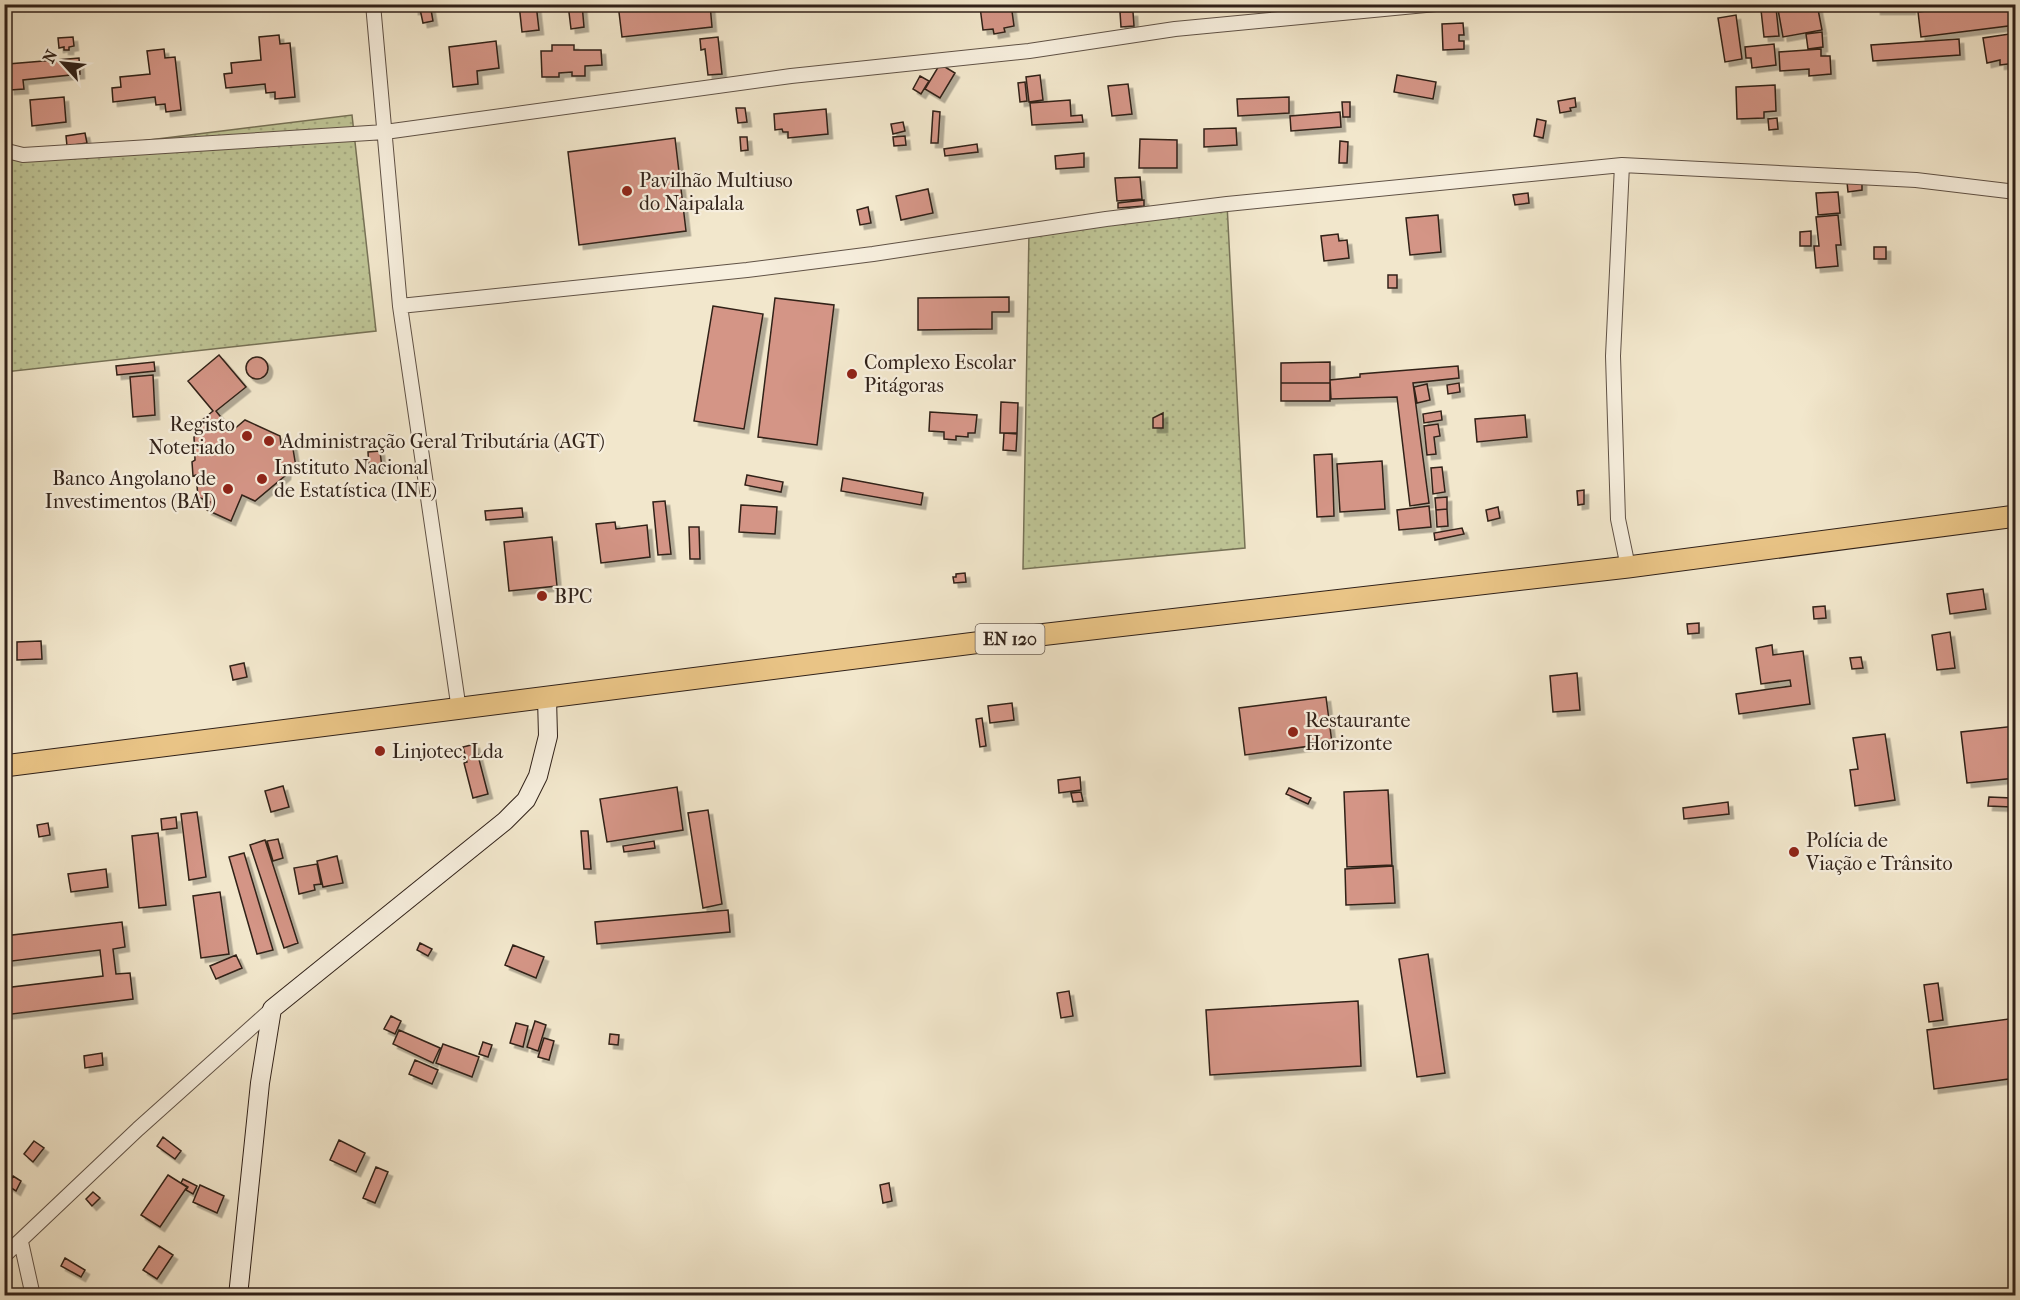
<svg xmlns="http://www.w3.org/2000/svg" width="2020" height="1300" font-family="'IM FELL French Canon',serif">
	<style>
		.grass { fill: url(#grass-dots); stroke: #777257; stroke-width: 1.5 }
		.building { fill: #d49586; stroke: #302119; stroke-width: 1.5; filter: url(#shadow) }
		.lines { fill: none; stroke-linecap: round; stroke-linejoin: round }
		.street-casing { stroke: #605246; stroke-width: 16 }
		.secondary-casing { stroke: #302119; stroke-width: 20 }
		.primary-casing { stroke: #302119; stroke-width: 23 }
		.street { stroke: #f7efde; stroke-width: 14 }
		.secondary { stroke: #f7efde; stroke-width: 18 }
		.primary { stroke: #e9c486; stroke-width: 21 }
		.poi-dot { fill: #8f2418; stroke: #f7efde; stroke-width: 2 }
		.labels { text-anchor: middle; stroke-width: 4.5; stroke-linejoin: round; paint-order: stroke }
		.shield { fill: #f7efde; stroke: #6c5f54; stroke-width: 1.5 }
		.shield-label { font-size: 18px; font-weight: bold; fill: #302119 }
		.poi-label { font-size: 20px; fill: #302119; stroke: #f7efde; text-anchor: start }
	</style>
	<defs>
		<pattern id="grass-dots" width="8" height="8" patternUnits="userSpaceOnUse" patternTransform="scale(1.5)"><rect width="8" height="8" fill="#bec495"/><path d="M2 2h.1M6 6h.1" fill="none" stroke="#a4a880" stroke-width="1.8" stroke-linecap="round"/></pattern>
		<filter id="shadow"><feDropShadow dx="4.5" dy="4.5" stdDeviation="0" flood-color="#0004"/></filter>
	</defs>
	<rect width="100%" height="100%" fill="#f2e7cc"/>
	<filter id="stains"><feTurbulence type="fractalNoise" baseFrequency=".00333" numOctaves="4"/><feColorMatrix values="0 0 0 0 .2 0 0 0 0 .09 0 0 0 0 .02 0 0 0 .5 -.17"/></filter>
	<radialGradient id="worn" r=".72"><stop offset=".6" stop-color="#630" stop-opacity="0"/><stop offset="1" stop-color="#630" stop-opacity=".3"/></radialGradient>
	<!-- grass -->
	<path class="grass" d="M352,115L376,331L5,372L4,158Z
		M1227,204L1245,548L1023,569L1029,231Z"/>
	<!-- building -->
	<path class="building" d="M414,4H430L433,21L423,23L420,9L414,10Z
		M519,4H536L539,30L522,32Z
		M568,4H582L584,27L571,29Z
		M618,4H710L712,27L622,37Z
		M987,4H1011L1014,26L1004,28L1005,32L994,34L993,29L983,30L980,7L988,6Z
		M1777,4H1817L1822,30L1783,37Z
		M1876,4H1916L1911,5V10H1876Z
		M1982,4H2016V25L1921,37L1918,12Z
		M1776,8L1779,36L1764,37L1761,10Z
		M1120,12H1133L1134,26L1121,27Z
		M1736,15L1742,59L1725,62L1718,18Z
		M1463,23L1464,35H1459V41H1464V49L1443,50L1442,24Z
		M1822,32L1823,47L1808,49L1806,34Z
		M2016,33V63L2000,65V60L1987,63L1983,38Z
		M279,35L280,44L290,43L295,97L275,99V92L266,93L265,84L226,88L224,74L232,73L231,63L261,60L259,37Z
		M73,37L74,46L69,47V50H64V47L59,48L58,38Z
		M718,37L722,74L708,75L705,49L701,50L700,39Z
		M1959,39L1960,55L1873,61L1871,45Z
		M496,41L499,68L477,71L478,84L453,87L449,47Z
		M1774,44L1776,65L1752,68L1751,58H1746L1745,47Z
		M552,45H574V50H601L602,65L585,66V76H572V72L559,73V77H542L541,51H552Z
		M164,49L165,58L175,57L181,110L166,112L165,104L156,105L155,97L113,102L112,88L121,87L120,77L150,74L147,51Z
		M1821,49V56H1830L1831,74L1809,76V69L1780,71L1779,52Z
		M79,58L80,74L23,80L24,89L10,90L8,64Z
		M940,64L955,73L940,98L925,89Z
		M1040,75L1043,100L1029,102L1026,77Z
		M1397,75L1436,82L1433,99L1394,92Z
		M920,76L929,81L921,94L913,89Z
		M1025,82L1027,101L1020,102L1018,83Z
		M1128,84L1132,114L1112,116L1108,86Z
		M1775,85L1776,111L1764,112V118L1737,119L1736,87Z
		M64,97L66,122L32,126L30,100Z
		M1289,97V113L1238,116L1237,99Z
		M1575,98L1576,107L1570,108L1571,111L1560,113L1558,101Z
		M1070,100L1071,116L1082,115L1083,122L1032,125L1030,103Z
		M1342,102H1350V117H1343Z
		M736,108H745L747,122L738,123Z
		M826,109L828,134L788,138V132H783L782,129L775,130L774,114Z
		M933,111L940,112L938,143H931Z
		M1340,112L1341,127L1291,131L1290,116Z
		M1777,118L1778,129L1769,130L1768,119Z
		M1537,119L1546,121L1543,138L1534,136Z
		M903,122L905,131L893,134L891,124Z
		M1236,128L1237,145L1204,147V129Z
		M85,133L87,143L67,146L66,136Z
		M905,136L906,145L894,146L893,137Z
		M740,137H747L748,150L741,151Z
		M675,138L686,231L579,245L568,152Z
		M1140,139L1177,140V168H1139Z
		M1340,141L1348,142L1347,163H1339Z
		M977,144L978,152L945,156L944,149Z
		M1084,153V167L1056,169L1055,156Z
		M1140,177L1142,199L1117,201L1115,178Z
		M1862,181V190L1848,192L1847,182Z
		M928,189L933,213L901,220L896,196Z
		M1838,192L1840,213L1818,215L1816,193Z
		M1528,193L1529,203L1515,205L1513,195Z
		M1144,200V206L1118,208V203Z
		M868,207L871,223L860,225L857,210Z
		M1438,215L1441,252L1410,255L1406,218Z
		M1838,215L1841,245H1836L1838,266L1816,268L1814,246H1819L1816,217Z
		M1811,231V246H1800V232Z
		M1338,234L1339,241L1347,240L1349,258L1324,261L1321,236Z
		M1874,247H1886V259H1874Z
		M1388,275H1397V288H1388Z
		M1009,297V312H992V329L918,330V298Z
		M775,298L834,305L817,445L758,437Z
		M713,306L763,314L744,429L694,421Z
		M219,355L246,387L216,411L232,431L245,420L280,436L281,445L292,443L296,467L287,468L286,475L255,501L242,495L231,521L207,510L210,502L198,497L196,475L193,476L192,462L195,460L194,437L201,431L196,425L213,411L188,381Z
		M246 368a11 11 0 1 1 22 0a11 11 0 1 1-22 0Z
		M154,362L155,371L117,375L116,366Z
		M1330,362V383H1281V363Z
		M1458,366L1459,378L1413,383L1429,503L1410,506L1397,397L1331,399L1330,380L1360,377V374Z
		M153,375L155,415L133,417L130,377Z
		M1281,383H1330V401H1281Z
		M1459,383L1460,392L1448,394L1447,385Z
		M1427,384L1430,400L1417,403L1414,387Z
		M1001,402L1018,403L1017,433H1000Z
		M1441,411L1442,420L1424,423L1423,414Z
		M930,412L977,415L975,433H968V437L956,436V440L944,439V432L929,431Z
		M1163,413V428H1153V418Z
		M1525,415L1527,437L1477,442L1475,419Z
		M1438,424L1440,436L1434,437L1436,454L1427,455L1424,426Z
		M1004,433L1017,434L1016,451L1003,450Z
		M380,451L382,468L369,469L368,452Z
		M1332,454L1334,516L1317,517L1314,455Z
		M1382,461L1385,509L1340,512L1337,464Z
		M1442,467L1445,492L1433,494L1431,468Z
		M747,475L783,482L781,492L745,485Z
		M843,478L923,493L921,505L841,491Z
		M1584,490V504L1578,505L1577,491Z
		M1447,497V509L1436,510L1435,498Z
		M665,501L671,554L658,555L653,502Z
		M741,505L777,507L775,534L739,532Z
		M1429,506L1431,527L1399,530L1397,510Z
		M1498,507L1500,518L1488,521L1486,510Z
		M522,508L523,517L486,520L485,511Z
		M1447,509L1448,526L1437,527L1436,510Z
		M615,522L616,529L647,525L650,557L601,563L596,524Z
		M689,527H699L700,559H690Z
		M1462,528L1464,534L1435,540L1434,533Z
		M552,537L557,586L509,591L504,542Z
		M965,573L966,582L954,583L953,577H956V574Z
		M1983,589L1986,609L1950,614L1947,594Z
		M1825,606L1826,618L1814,619L1813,607Z
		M1699,623V633L1688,634L1687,624Z
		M1950,632L1955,668L1937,670L1932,635Z
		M41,641L42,659L17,660V642Z
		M1772,645L1773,655L1803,651L1810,704L1739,714L1736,694L1791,686L1790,680L1761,684L1756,648Z
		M1861,657L1863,668L1852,669L1850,658Z
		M244,663L247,677L233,680L230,666Z
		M1577,673L1580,710L1553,712L1550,676Z
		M1326,697L1332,743L1245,755L1239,708Z
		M1012,703L1014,720L990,723L988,706Z
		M982,718L986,746L980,747L976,719Z
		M2016,726V778L1967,783L1961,732Z
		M1885,734L1895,800L1855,806L1850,770L1858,769L1853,738Z
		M475,744L488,794L473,798L464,763L467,762L463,747Z
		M1080,777L1081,790L1059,793L1058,780Z
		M283,786L289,807L271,812L265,791Z
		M677,787L683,830L607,842L600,799Z
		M1289,788L1311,798L1308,804L1286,794Z
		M1388,790L1392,865L1347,867L1344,792Z
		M1081,792L1083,801L1073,802L1071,793Z
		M1989,797L2012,798V807L1988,806Z
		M1728,802L1729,814L1684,819L1683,808Z
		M708,810L722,904L703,908L688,813Z
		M197,812L206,877L189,880L181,814Z
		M176,817L177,828L162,830L161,819Z
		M48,823L50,835L39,837L37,825Z
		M581,831H588L591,869H584Z
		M158,833L166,905L139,908L132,836Z
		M278,839L283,858L273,861L267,841Z
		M265,840L298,943L284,948L250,845Z
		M654,841L655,848L624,852L623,846Z
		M244,853L273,950L257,954L229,857Z
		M337,856L343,883L323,887L317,861Z
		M317,864L321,884L314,885L315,890L299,894L294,868Z
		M1393,866L1395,903L1346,905L1345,869Z
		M106,869L108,887L71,892L68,874Z
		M220,892L229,954L201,958L193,896Z
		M728,910L730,932L597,944L595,922Z
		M122,922L125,947L113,949L116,974L130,973L133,999L4,1015V988L103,976L100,950L4,962V936Z
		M420,943L432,949L428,956L417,950Z
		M513,945L544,957L536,978L505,965Z
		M1428,954L1445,1073L1417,1077L1399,959Z
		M236,955L242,968L216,979L210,966Z
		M1938,983L1943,1020L1929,1022L1924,985Z
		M1069,991L1073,1016L1061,1018L1057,993Z
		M1358,1001L1361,1066L1210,1075L1206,1010Z
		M391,1016L401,1021L395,1034L384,1029Z
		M2016,1018V1078L1934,1089L1927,1030Z
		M535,1021L546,1025L538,1051L527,1047Z
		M516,1023L528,1026L523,1047L510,1043Z
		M399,1030L440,1048L433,1063L393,1044Z
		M610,1034L619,1035L618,1045L609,1044Z
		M544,1038L554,1041L549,1060L538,1057Z
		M483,1042L492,1045L488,1057L479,1054Z
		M443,1044L479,1057L472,1077L436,1063Z
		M102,1053L103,1065L85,1068L84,1056Z
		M415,1060L438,1070L432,1084L409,1074Z
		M163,1137L181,1151L175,1159L157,1146Z
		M339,1140L365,1153L356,1172L330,1160Z
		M34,1141L44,1148L33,1162L24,1154Z
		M376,1167L388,1172L375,1203L363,1198Z
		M168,1175L187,1187L160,1227L141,1215Z
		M13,1176L21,1181L16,1191L8,1186Z
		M183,1179L197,1186L193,1194L186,1190L188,1187L181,1183Z
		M889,1183L892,1201L883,1203L880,1185Z
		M200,1185L224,1196L217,1213L193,1202Z
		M93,1192L100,1198L92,1206L86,1199Z
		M159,1246L173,1255L157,1279L143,1270Z
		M65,1258L85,1270L81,1277L61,1266Z"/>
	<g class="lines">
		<!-- street casing -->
		<g class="street-casing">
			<path id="street" d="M373,4L400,306L459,710
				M4,145L7,151L23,155L385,132L791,76L1029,51L1175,29L1436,4
				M1622,165L1613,356L1618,519L1628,567
				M400,306L747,270L873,254L1106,219L1227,204L1622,165L1916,180L2016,192
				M21,1242L33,1296
				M4,1256L138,1129L272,1009"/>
		</g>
		<!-- secondary casing -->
		<g class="secondary-casing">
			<path id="secondary" d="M238,1296L260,1083L272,1009L505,821L526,800L538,776L548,736L547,698"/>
		</g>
		<!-- primary casing -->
		<g class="primary-casing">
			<path id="primary" d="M4,766L1022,637L1628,567L2016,516"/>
		</g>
		<!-- street -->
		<use href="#street" class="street"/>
		<!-- secondary -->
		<use href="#secondary" class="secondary"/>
		<!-- primary -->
		<use href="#primary" class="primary"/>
	</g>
	<!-- markers -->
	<g class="poi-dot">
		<circle cx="627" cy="191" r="6"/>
		<circle cx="852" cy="374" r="6"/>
		<circle cx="247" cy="436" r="6"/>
		<circle cx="269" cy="441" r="6"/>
		<circle cx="262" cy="479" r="6"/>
		<circle cx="228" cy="489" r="6"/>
		<circle cx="542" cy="596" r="6"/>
		<circle cx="1293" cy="732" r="6"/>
		<circle cx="380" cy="751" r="6"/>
		<circle cx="1794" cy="852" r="6"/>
	</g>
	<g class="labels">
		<!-- shield labels -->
		<rect class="shield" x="975.5" y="624" width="69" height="30" rx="4.5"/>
		<g class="shield-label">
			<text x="1010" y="645">EN 120</text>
		</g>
		<!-- poi labels -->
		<g class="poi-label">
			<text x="639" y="187">Pavilhão Multiuso<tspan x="639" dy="23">do Naipalala</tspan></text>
			<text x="864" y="369">Complexo Escolar<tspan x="864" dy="23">Pitágoras</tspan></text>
			<text x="235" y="431" text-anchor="end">Registo<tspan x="235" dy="23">Noteriado</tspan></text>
			<text x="281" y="448">Administração Geral Tributária (AGT)</text>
			<text x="274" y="474">Instituto Nacional<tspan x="274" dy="23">de Estatística (INE)</tspan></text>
			<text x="216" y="485" text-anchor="end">Banco Angolano de<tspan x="216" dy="23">Investimentos (BAI)</tspan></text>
			<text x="554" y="603">BPC</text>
			<text x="1305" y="727">Restaurante<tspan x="1305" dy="23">Horizonte</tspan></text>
			<text x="392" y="758">Linjotec, Lda</text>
			<text x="1806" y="847">Polícia de<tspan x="1806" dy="23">Viação e Trânsito</tspan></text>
		</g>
	</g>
	<!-- margin -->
	<rect width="2020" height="1300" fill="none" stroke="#f2e7cc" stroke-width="24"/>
	<rect x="6" y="6" width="2008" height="1288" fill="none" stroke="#302119" stroke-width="3"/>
	<rect x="12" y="12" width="1996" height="1276" fill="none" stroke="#302119" stroke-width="1.5"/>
	<!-- north arrow -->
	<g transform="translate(63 63) rotate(297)" stroke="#f7efde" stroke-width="4.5" paint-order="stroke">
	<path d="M0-4.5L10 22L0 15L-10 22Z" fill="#302119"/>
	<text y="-9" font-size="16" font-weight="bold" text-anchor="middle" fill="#302119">N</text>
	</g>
	<rect width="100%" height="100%" filter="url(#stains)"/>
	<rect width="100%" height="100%" fill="url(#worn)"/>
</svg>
